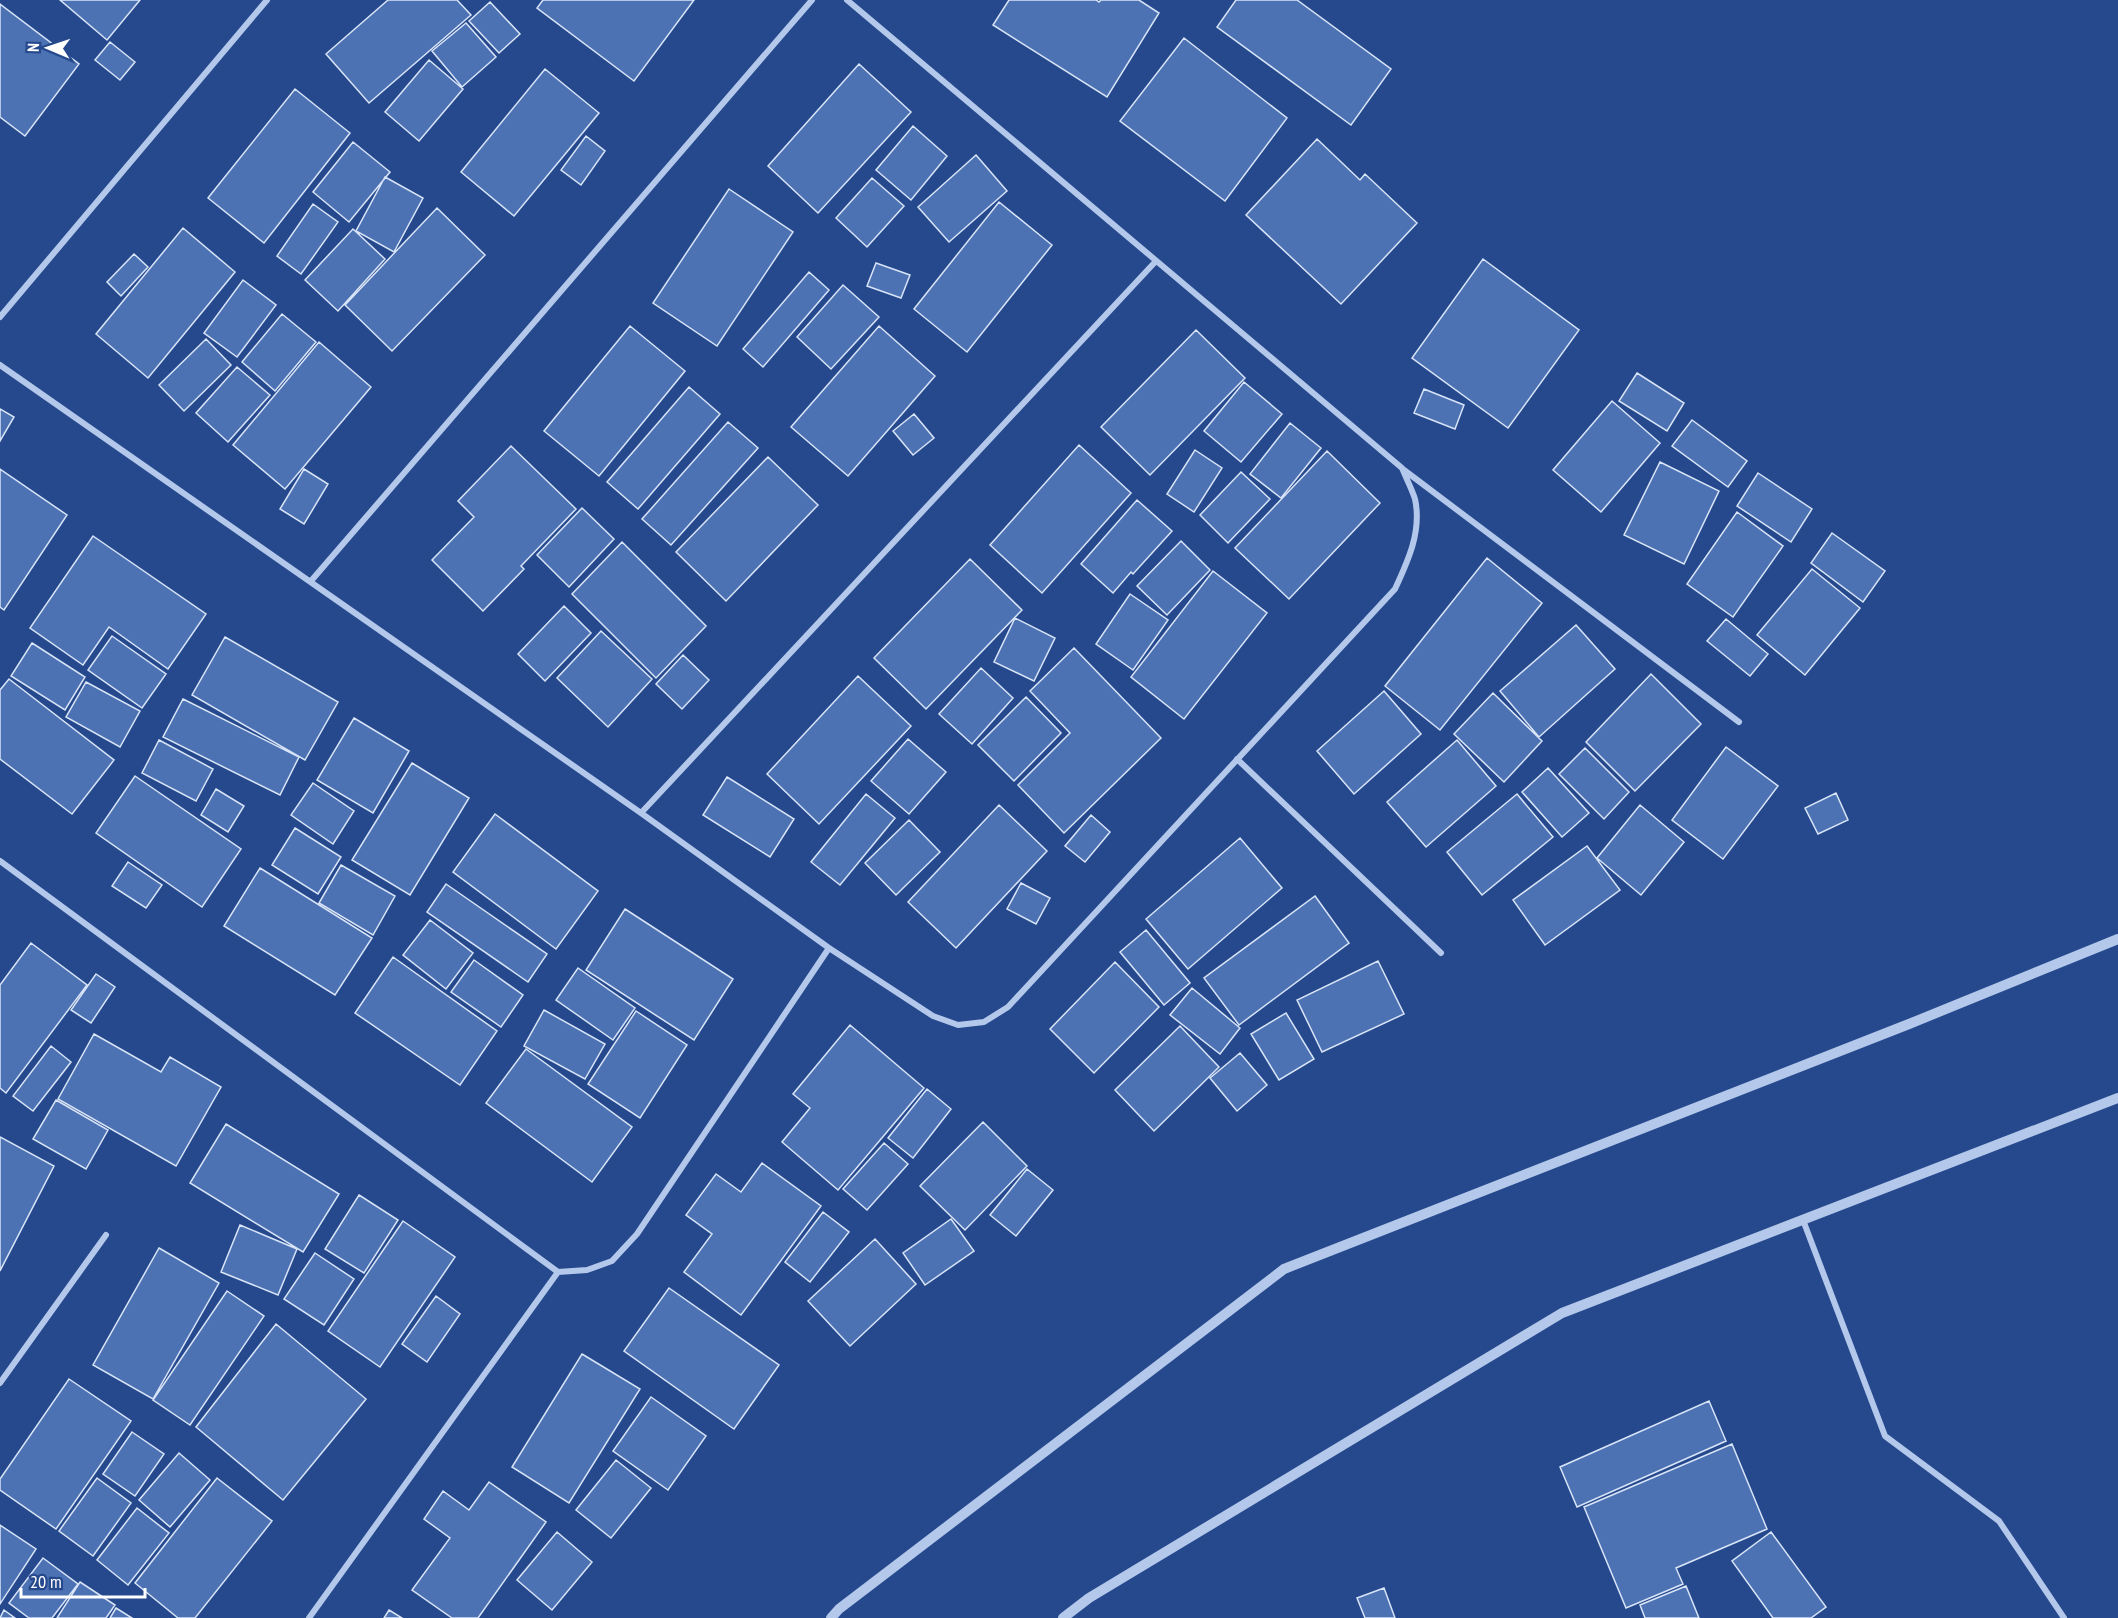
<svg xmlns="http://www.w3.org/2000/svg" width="2118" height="1618" font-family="'PT Sans Narrow',sans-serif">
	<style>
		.building { fill: #4d72b3; stroke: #d8e4f8; stroke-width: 1.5 }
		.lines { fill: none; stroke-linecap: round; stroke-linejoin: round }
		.minor { stroke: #b4c8eb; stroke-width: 6 }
		.tertiary { stroke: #b4c8eb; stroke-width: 10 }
	</style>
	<rect width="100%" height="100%" fill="#25498c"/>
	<!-- building -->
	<path class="building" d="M60,0H140L107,40Z
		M388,0H457L471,15L369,103L326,54Z
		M543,0H694L634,81L537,8Z
		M1009,0H1096L1099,2L1101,0H1139L1159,13L1107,97L993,25Z
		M1236,0H1297L1391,69L1351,125L1217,27Z
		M490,2L520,34L499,53L469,21Z
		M0,4L79,64L25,136L0,117Z
		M466,23L496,57L462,87L432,51Z
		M1184,38L1287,118L1225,201L1120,121Z
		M110,42L135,62L120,80L95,60Z
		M429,60L463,89L419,141L385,112Z
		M859,64L911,112L818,213L768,166Z
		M545,69L599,113L514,216L461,172Z
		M295,89L350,133L264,243L208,198Z
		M913,126L947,156L911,200L876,170Z
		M586,136L605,151L581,185L561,170Z
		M1317,139L1360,180L1365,174L1417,223L1341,304L1246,215Z
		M353,142L390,172L349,222L313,192Z
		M976,155L1007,191L949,242L918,207Z
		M385,177L423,198L394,252L356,231Z
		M872,178L904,206L867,247L836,218Z
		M729,189L793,232L717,346L653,303Z
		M999,202L1052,245L967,352L914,309Z
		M313,204L338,222L301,274L277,256Z
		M437,208L485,255L392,351L345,305Z
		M183,228L235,272L148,378L96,334Z
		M353,229L385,259L338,311L305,280Z
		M134,254L148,267L121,296L107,282Z
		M1483,259L1579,330L1508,428L1412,358Z
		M876,263L910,275L901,298L867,286Z
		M809,272L829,290L763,367L743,349Z
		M243,280L276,305L237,357L204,333Z
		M843,285L879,317L831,369L797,337Z
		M282,314L316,342L275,391L242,362Z
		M630,326L685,371L599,476L544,431Z
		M879,326L935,376L848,476L791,427Z
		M1196,330L1245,378L1150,475L1101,427Z
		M206,339L231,365L184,411L159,385Z
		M319,342L371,387L285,489L233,445Z
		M237,367L270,395L228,442L196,413Z
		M1637,373L1684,403L1667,431L1619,401Z
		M1244,382L1282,414L1241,462L1204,431Z
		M689,387L720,414L638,509L607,482Z
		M1424,389L1464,405L1455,429L1414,413Z
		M1612,401L1660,443L1601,512L1553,470Z
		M0,409L14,417L0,441Z
		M914,414L934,438L913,455L893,431Z
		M1692,420L1747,461L1728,487L1672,446Z
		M728,422L758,448L671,545L642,519Z
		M1290,423L1321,448L1281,498L1250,474Z
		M1079,445L1131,493L1042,593L990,545Z
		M511,446L576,509L521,566L524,569L483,611L432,560L474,517L458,501Z
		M1195,450L1222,468L1194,512L1167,494Z
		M1327,451L1380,503L1289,599L1235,548Z
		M768,457L818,505L726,601L676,552Z
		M1660,462L1719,491L1684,564L1624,535Z
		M0,469L67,515L4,610L0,607Z
		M304,469L328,484L304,524L280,509Z
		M1241,472L1270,499L1228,543L1200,515Z
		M1758,473L1812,509L1791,542L1737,506Z
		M1137,500L1172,531L1133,574L1131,572L1113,593L1081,564Z
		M582,508L614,539L569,587L537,555Z
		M1737,512L1783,546L1733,617L1687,584Z
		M1832,533L1885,571L1863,602L1811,563Z
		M93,536L206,614L168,669L109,627L83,665L30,628Z
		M1181,541L1210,570L1167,615L1137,586Z
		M622,542L706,626L656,678L572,594Z
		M1487,558L1542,603L1440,730L1385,686Z
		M970,559L1022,610L926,709L874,658Z
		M1812,569L1860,608L1805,675L1757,635Z
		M1213,571L1267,613L1184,719L1131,677Z
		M1130,594L1168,620L1133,670L1096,644Z
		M564,606L591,633L545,681L518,654Z
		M1015,618L1055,638L1034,681L994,662Z
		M1726,619L1768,654L1750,676L1707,641Z
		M1576,625L1615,669L1539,737L1500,691Z
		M601,631L652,679L608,727L557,678Z
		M112,636L166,674L142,708L88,670Z
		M225,637L338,702L305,760L192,695Z
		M32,643L85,677L65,710L11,676Z
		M1074,648L1161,738L1064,833L1018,785L1070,733L1030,691Z
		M683,655L709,680L682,709L656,684Z
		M981,668L1013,698L972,744L939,714Z
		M1651,674L1701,724L1635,791L1586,742Z
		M858,676L911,726L819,824L767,774Z
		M9,679L114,760L72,814L0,759V690Z
		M86,682L140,711L120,747L66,717Z
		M1384,691L1421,734L1354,794L1317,751Z
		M1493,693L1542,741L1504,782L1454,734Z
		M1026,697L1061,733L1014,781L978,745Z
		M183,699L299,757L280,795L163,737Z
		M354,718L409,751L373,813L317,780Z
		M908,739L946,772L909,814L871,781Z
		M159,740L213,769L196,801L142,773Z
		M1457,740L1496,786L1426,847L1387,802Z
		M1726,747L1778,786L1723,859L1672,820Z
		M1585,748L1629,792L1604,819L1559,774Z
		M412,763L469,798L410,895L352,860Z
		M1548,768L1589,813L1562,837L1522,792Z
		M135,776L241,849L202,907L96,833Z
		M727,777L794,819L770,857L703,815Z
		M313,783L354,811L333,844L291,815Z
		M216,789L244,806L228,832L201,815Z
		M1836,793L1848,820L1818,834L1805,808Z
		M866,794L895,818L840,885L811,862Z
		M1517,794L1553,837L1482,895L1447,852Z
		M999,805L1047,851L956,948L908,902Z
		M1640,805L1684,842L1641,895L1597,858Z
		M495,814L598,891L556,949L453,872Z
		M1091,815L1110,832L1085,862L1065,846Z
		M909,820L940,852L896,895L865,863Z
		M295,828L341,857L318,894L272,865Z
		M1240,838L1282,888L1188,969L1146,919Z
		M1587,846L1620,890L1545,945L1513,900Z
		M128,862L162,885L146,908L112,886Z
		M341,865L395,896L373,935L319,903Z
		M260,868L372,938L335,995L224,926Z
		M1021,883L1050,898L1036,924L1007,909Z
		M446,884L547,954L528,982L427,912Z
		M1315,896L1349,943L1239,1025L1204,978Z
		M625,909L733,979L694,1040L586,970Z
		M430,920L473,953L446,989L403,955Z
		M1146,930L1190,983L1164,1005L1120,952Z
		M31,943L87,985L6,1093L0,1088V985Z
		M393,957L497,1031L460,1085L355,1013Z
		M474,960L523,995L501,1027L451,992Z
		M1378,961L1404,1014L1322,1052L1297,1000Z
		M1115,962L1159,1007L1094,1073L1050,1029Z
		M578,968L635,1008L613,1040L556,1000Z
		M96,974L115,987L91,1023L71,1010Z
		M1192,988L1240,1028L1220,1054L1170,1015Z
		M544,1010L605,1044L585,1079L524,1046Z
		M636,1011L687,1045L640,1118L588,1084Z
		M1286,1013L1314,1059L1279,1080L1251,1034Z
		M850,1025L924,1088L838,1190L782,1142L810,1108L793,1094Z
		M1180,1026L1219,1067L1154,1131L1115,1090Z
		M94,1034L161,1072L170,1057L221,1087L176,1166L58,1099Z
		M51,1046L71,1062L33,1111L13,1096Z
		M526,1049L632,1127L592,1182L486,1103Z
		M1240,1053L1267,1085L1237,1111L1210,1078Z
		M927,1089L951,1109L913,1158L888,1138Z
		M56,1100L108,1130L86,1169L33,1139Z
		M983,1122L1027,1166L965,1230L920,1186Z
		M226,1124L339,1194L303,1252L190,1183Z
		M0,1137L54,1166L0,1271Z
		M884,1143L908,1164L867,1210L843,1189Z
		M762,1163L821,1206L741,1315L684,1272L712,1234L686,1215L716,1174L741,1192Z
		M1027,1169L1053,1190L1016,1236L990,1215Z
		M359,1195L398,1220L364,1273L325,1249Z
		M823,1212L849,1232L810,1282L785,1262Z
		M951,1219L974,1251L925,1285L903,1253Z
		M403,1221L455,1257L380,1367L328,1331Z
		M240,1225L297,1249L278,1295L221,1272Z
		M875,1239L916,1284L850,1346L808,1301Z
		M159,1248L219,1283L153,1399L93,1365Z
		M315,1253L354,1279L324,1325L284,1299Z
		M669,1288L779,1365L734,1429L624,1351Z
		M227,1291L264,1316L190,1425L153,1400Z
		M436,1296L460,1314L427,1362L402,1344Z
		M276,1324L366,1399L283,1500L196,1427Z
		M582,1354L640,1389L569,1503L512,1467Z
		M69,1379L131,1421L56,1529L0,1490V1479Z
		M651,1397L706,1436L668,1490L613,1451Z
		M1709,1401L1726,1441L1577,1507L1560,1467Z
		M132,1432L164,1454L135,1496L103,1474Z
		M1732,1444L1767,1529L1676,1568L1683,1584L1626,1608L1584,1507Z
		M179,1453L210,1480L170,1527L139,1500Z
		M616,1460L651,1488L611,1538L576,1510Z
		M97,1478L131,1503L93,1556L59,1531Z
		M217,1478L272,1521L195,1618H178L135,1583Z
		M489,1482L546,1522L478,1618H452L412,1590L450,1538L424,1519L443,1491L469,1510Z
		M137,1508L169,1533L128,1585L97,1560Z
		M0,1525L36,1549L0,1604Z
		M557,1532L592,1562L552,1610L517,1580Z
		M1771,1532L1826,1607L1811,1618H1773L1732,1561Z
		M43,1558L78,1584L52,1618H29L9,1603Z
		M80,1582L115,1605L106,1618H57Z
		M1686,1586L1699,1618H1645L1640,1605Z
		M1384,1588L1395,1618H1365L1357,1598Z
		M116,1608L132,1618H110Z
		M4,1610L15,1618H0Z
		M389,1610L402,1618H384Z"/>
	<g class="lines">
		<!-- minor -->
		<path class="minor" d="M0,317L267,0
			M0,365L641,813L829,948L933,1016L958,1025L984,1022L1008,1007L1395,589C1408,561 1422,531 1415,499C1412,489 1406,478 1402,468L847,0
			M1404,470L1739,722
			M311,581L812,0
			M1237,759L1441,953
			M641,813L1156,261
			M0,861L558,1272
			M1803,1220L1885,1436L1999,1521L2064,1618
			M0,1383L106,1235
			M309,1618L558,1272L587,1270L612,1261L637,1234L829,948"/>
		<!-- tertiary -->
		<path class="tertiary" d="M831,1618L839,1609L1284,1269L1909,1024L2118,939
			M1063,1618L1089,1598L1562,1313L2118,1098"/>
	</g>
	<!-- north arrow -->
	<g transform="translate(48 48) rotate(272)" stroke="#25498c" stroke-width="4.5" paint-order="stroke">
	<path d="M0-4.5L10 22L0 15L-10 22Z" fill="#ffffff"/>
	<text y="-9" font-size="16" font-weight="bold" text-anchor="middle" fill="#ffffff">N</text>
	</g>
	<!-- scale -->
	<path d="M21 1588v9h124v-9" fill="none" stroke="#ffffff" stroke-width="3"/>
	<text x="30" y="1588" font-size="18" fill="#ffffff" stroke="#25498c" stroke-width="4.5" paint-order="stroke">20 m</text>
</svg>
